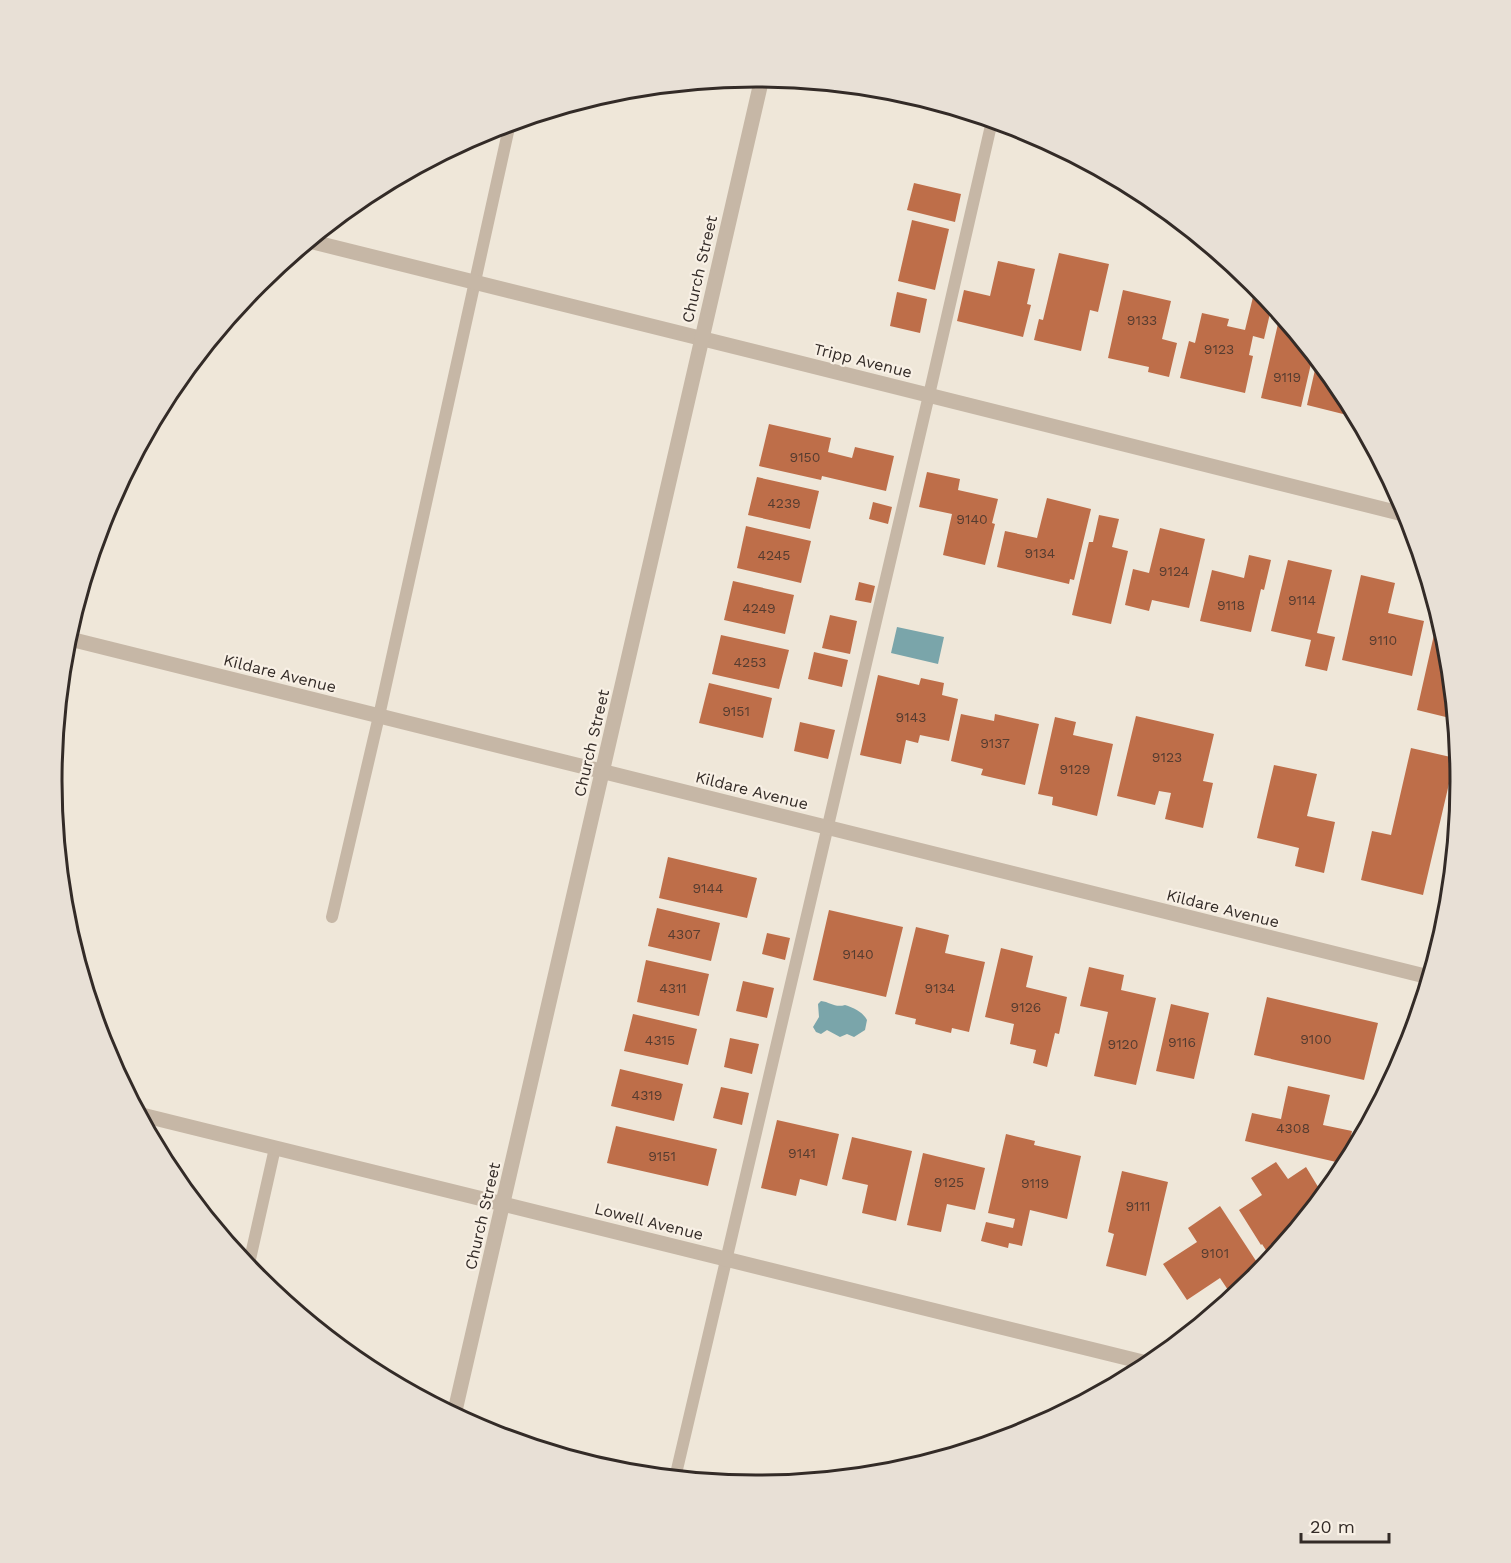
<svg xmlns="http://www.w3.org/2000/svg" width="1511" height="1563" font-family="'Work Sans',sans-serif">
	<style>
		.water { fill: #7aa5aa }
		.building { fill: #be6e49 }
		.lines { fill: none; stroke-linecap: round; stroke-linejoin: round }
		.service { stroke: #c6b7a6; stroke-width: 12 }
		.minor { stroke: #c6b7a6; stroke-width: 15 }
		.tertiary { stroke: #c6b7a6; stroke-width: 15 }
		.labels { text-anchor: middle; stroke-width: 4.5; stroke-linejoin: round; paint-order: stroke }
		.number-label { font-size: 14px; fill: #563c30 }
		.street-label { font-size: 16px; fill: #332b27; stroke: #f8f0e5 }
		.rim { fill: none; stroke: #332b27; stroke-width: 3 }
	</style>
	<rect width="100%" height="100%" fill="#efe7d9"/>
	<!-- water -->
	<path class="water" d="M897,627L944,637L938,664L891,653Z
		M821,1001C830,1002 835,1008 845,1005C854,1008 863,1012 867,1020L865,1030L854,1037L847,1034L840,1037L827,1030L821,1034L816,1032L813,1027L819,1017L818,1004Z"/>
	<!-- building -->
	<path class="building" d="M914,183L961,194L955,222L907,210Z
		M912,220L949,229L935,290L898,281Z
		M1059,253L1109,264L1098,312L1090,310L1081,351L1034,340L1039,319L1043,320Z
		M998,261L1035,269L1027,304L1031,305L1023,337L957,321L964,290L990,296Z
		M1123,290L1171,301L1162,339L1177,343L1169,377L1148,372L1149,367L1108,358Z
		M897,292L927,299L920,333L890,326Z
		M1253,297L1267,300L1272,305L1264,339L1253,336L1249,355L1253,356L1245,393L1180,378L1189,341L1195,343L1202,313L1229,319L1227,326L1245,330Z
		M1280,315L1313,355L1301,407L1261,398Z
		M1317,361L1341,390L1355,417L1307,405Z
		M769,424L831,438L828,452L852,458L855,447L894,456L886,491L822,476L821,480L759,466Z
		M927,472L960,479L958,490L998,499L992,523L995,524L985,565L943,555L952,514L919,507Z
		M757,477L819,491L810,529L748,515Z
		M1047,498L1091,509L1074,580L1070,579L1069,584L997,567L1005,531L1037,538Z
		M873,502L892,507L888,524L869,519Z
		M1099,515L1119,519L1112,547L1128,551L1111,624L1072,615L1089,542H1093Z
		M746,526L811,541L801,583L737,568Z
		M1160,528L1205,539L1189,608L1152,600L1149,611L1125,605L1133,569L1149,573Z
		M1249,555L1271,560L1264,590L1261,589L1251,632L1200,621L1212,570L1244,578Z
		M1288,560L1332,570L1317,633L1335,637L1327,671L1305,666L1311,640L1271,631Z
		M1361,575L1395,583L1388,613L1424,621L1412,676L1342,660Z
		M733,581L794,595L785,634L724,620Z
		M859,582L875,586L871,603L855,600Z
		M830,615L857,621L850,654L822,648Z
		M1438,617L1447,644L1454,719L1417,710Z
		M721,635L789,650L779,689L712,674Z
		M814,652L848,660L842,687L808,679Z
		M878,675L919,685L921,678L944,683L942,695L958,699L949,741L920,735L918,743L906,740L901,764L860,755Z
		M709,683L772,698L763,738L699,723Z
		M961,714L994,721L995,714L1039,724L1025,785L981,775L983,769L951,761Z
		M1136,716L1214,734L1203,781L1213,783L1203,828L1165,819L1171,793L1159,791L1155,805L1117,796Z
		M1055,717L1076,722L1073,735L1113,744L1097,816L1052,805L1053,797L1038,794Z
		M800,722L835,730L828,759L794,751Z
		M1411,748L1455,758L1423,895L1361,880L1372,831L1391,835Z
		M1274,765L1317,774L1307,816L1335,822L1324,873L1295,866L1299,848L1257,838Z
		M668,857L757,878L747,918L659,898Z
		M657,908L720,923L711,961L648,946Z
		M829,910L903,927L886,997L813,980Z
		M916,927L949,935L945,953L985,962L969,1032L952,1028L951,1033L915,1024L916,1019L895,1014Z
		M767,933L790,938L785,960L762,954Z
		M1001,948L1033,956L1026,987L1067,997L1059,1034L1055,1033L1047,1067L1033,1063L1036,1050L1010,1044L1014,1024L985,1017Z
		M646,960L709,974L699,1016L637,1002Z
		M1089,967L1124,975L1121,990L1156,998L1136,1085L1094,1076L1108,1012L1080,1006Z
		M743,981L774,988L767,1018L736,1011Z
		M1267,997L1378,1023L1364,1080L1254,1055Z
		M1171,1004L1209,1013L1194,1079L1156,1071Z
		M633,1014L697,1029L688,1065L624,1051Z
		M730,1038L759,1044L752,1074L724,1067Z
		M620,1069L683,1084L674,1121L611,1106Z
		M1288,1086L1330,1095L1323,1125L1352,1131L1345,1164L1245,1141L1252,1113L1281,1119Z
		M721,1087L749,1093L742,1125L713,1118Z
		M777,1120L839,1134L827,1186L800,1179L796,1196L761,1188Z
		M616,1126L717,1149L708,1186L607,1163Z
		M1006,1134L1035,1141L1034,1145L1081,1156L1067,1219L1030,1210L1022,1246L1009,1243L1008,1248L981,1241L986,1222L1013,1228L1015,1219L988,1213Z
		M852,1137L912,1151L896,1221L862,1213L868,1185L842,1179Z
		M923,1153L985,1168L975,1210L947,1204L941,1232L907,1225Z
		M1276,1162L1288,1179L1306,1167L1323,1195L1305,1218L1295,1223L1297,1226L1271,1258L1262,1244L1261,1245L1239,1210L1262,1195L1251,1178Z
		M1122,1171L1168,1182L1146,1276L1106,1266L1114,1234L1108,1232Z
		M1220,1206L1262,1270L1253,1280L1232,1296L1220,1278L1187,1300L1163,1264L1197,1242L1188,1228Z"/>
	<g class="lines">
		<!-- service -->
		<path class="service" d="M332,917L379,716L510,123
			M248,1268L275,1148
			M675,1478L929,395L992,121"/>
		<!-- minor -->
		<path class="minor" d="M309,241L764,354L1407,515
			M66,638L1429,977
			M138,1114L1151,1364"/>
		<!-- tertiary -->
		<path class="tertiary" d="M454,1415L762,78"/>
	</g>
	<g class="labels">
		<!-- number labels -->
		<g class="number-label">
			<text x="1142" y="325">9133</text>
			<text x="1219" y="354">9123</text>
			<text x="1287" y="382">9119</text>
			<text x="805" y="462">9150</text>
			<text x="784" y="508">4239</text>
			<text x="972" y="524">9140</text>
			<text x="1040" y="558">9134</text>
			<text x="774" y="560">4245</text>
			<text x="1174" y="576">9124</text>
			<text x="1302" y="605">9114</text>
			<text x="1231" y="610">9118</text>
			<text x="759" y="613">4249</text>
			<text x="1383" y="645">9110</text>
			<text x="750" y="667">4253</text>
			<text x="736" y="716">9151</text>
			<text x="911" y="722">9143</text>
			<text x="995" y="748">9137</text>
			<text x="1167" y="762">9123</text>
			<text x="1075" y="774">9129</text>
			<text x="708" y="893">9144</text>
			<text x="684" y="939">4307</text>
			<text x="858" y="959">9140</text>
			<text x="673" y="993">4311</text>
			<text x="940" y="993">9134</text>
			<text x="1026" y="1012">9126</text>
			<text x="1316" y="1044">9100</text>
			<text x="660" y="1045">4315</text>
			<text x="1182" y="1047">9116</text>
			<text x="1123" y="1049">9120</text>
			<text x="647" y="1100">4319</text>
			<text x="1293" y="1133">4308</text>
			<text x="802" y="1158">9141</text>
			<text x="662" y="1161">9151</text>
			<text x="949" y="1187">9125</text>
			<text x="1035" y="1188">9119</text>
			<text x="1138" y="1211">9111</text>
			<text x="1215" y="1258">9101</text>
		</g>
		<!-- street labels -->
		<g class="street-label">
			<text transform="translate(699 269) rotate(-77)" y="6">Church Street</text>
			<text transform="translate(863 360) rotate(14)" y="6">Tripp Avenue</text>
			<text transform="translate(280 673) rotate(14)" y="6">Kildare Avenue</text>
			<text transform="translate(591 743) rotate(-77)" y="6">Church Street</text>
			<text transform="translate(752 790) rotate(14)" y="6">Kildare Avenue</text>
			<text transform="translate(1223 908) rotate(14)" y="6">Kildare Avenue</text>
			<text transform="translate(482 1216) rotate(-77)" y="6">Church Street</text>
			<text transform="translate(649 1221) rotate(14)" y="6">Lowell Avenue</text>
		</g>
	</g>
	<!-- crop -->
	<path d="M0 0H1511V1563H0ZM62 781a694 694 0 1 1 1388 0a694 694 0 1 1-1388 0Z" fill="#e8e0d6" fill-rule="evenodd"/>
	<path class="rim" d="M62 781a694 694 0 1 1 1388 0a694 694 0 1 1-1388 0Z"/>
	<!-- scale -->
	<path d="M1301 1533v9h88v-9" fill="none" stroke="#332b27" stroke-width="3"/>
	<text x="1310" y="1533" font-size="18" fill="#332b27" stroke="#f8f0e5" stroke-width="4.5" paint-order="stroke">20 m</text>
</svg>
